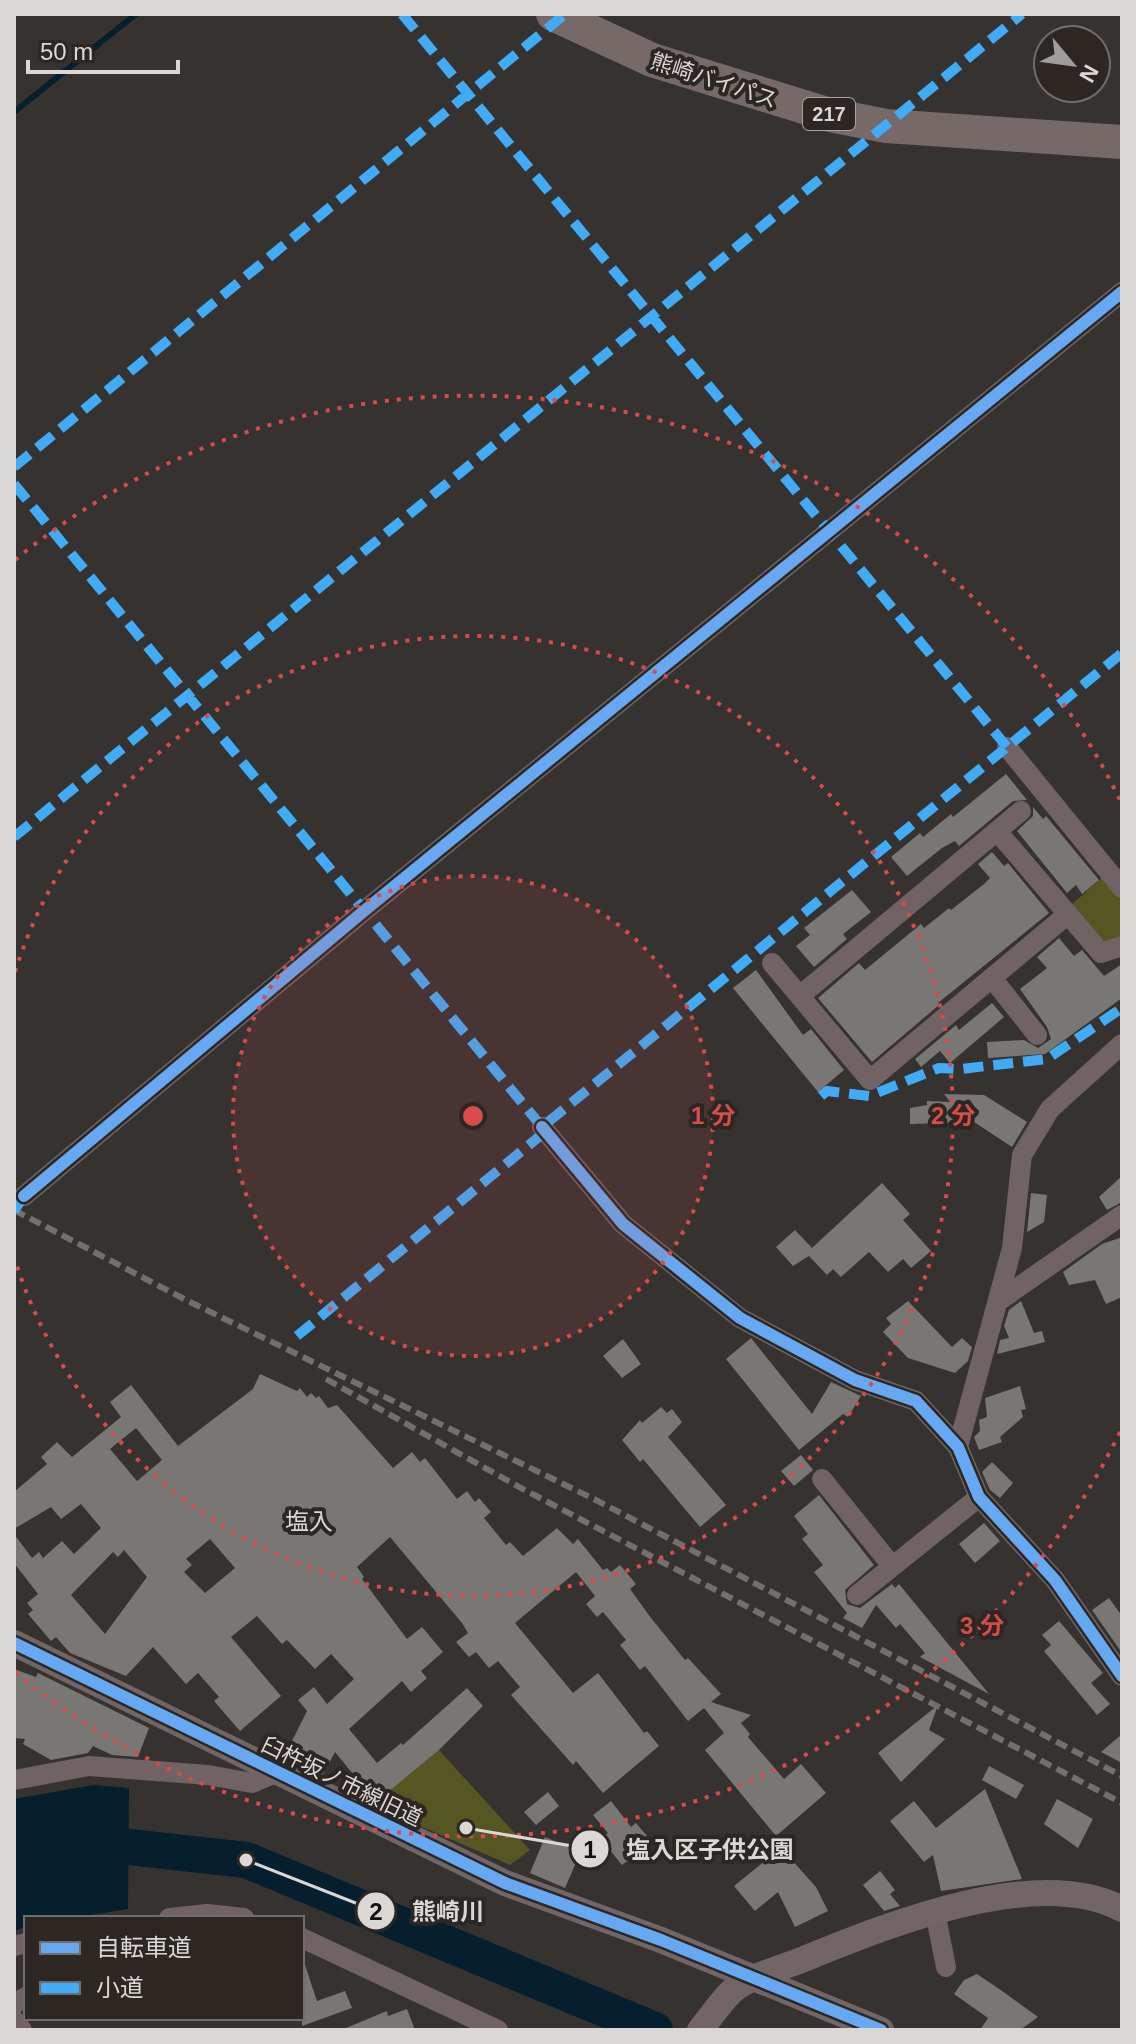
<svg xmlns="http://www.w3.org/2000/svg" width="1136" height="2044" font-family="Arial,'Noto Sans JP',sans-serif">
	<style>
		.green { fill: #555622 }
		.water { fill: #051f2f }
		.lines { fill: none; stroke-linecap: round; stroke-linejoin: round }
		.stream { stroke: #051f2f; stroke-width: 6 }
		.river { stroke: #051f2f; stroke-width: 36 }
		.building { fill: #797774; fill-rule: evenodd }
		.street { stroke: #716363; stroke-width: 20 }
		.secondary { stroke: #736565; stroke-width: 26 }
		.highway { stroke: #766968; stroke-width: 34 }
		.rail { stroke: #766e6d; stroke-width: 6; stroke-dasharray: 12 6; stroke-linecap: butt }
		.quiet { stroke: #42abf6; stroke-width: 10; stroke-dasharray: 20 10; stroke-linecap: butt }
		.cycleway-casing { stroke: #2d2723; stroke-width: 17 }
		.cycleway { stroke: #66a8f1; stroke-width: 12 }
		.ring { fill: none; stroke: #d74b4a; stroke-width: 4; stroke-dasharray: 4 8 }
		.labels { text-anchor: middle; stroke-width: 8; stroke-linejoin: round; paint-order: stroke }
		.shield { fill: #2d2723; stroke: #a7a29f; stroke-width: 2 }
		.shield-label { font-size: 20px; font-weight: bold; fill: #dbd7d4 }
		.street-label { font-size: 22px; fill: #dbd7d4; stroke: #2d2723 }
		.neighbourhood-label { font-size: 24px; fill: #dbd7d4; stroke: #2d2723 }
		.centre { fill: #d74b4a; stroke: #2d2723; stroke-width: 4 }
		.ring-label { font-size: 24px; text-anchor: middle; font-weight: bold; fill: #d74b4a; stroke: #2d2723; stroke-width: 8; stroke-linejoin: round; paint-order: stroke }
		.leader { fill: none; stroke: #dbd7d4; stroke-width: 3 }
		.callout-dot { fill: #dbd7d4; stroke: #2d2723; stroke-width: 3 }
		.mark-label { font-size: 24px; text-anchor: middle; font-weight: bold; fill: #111 }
		.callout-label { font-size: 24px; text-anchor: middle; font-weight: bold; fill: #dbd7d4; stroke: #2d2723; stroke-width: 8; stroke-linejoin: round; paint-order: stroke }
	</style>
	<rect width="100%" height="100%" fill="#35322f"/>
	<!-- green -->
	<path class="green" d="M1106,874L1122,895V939L1108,945L1099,941L1070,906Z
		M439,1750L530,1850L510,1865L372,1805Z"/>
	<!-- water -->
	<path class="water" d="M93,1785L129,1788L128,1909L72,1918H26V1927L14,1931V1799Z"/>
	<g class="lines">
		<!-- stream -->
		<path class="stream" d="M14,112L136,14"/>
		<!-- river -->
		<path class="river" d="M14,1853L129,1847L246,1860L655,2030"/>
	</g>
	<!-- building -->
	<path class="building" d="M1006,774L1027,800L1013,801L959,846L955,841L942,848L907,876L891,857L920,833L923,837L951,814L953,817Z
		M1033,807L1043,819L1046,816L1099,880L1082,894L1076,885L1067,893L1017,831L1033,816Z
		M992,852L1004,866L1008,863L1049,913L938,1003L939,1005L872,1062L818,998L859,963L865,970L921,924L924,928L949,908L951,910L984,884L990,878L978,864Z
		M852,890L871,912L843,934L847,939L814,967L796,946L810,935L804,928Z
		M1059,938L1074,956L1082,950L1104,976L1122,964V998L1045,1054L988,1058L987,1042L1024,1040L1038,1048L1051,1039L1047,1027L1020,989L1047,968L1037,957Z
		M756,970L803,1035L811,1029L844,1070L818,1092L733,988Z
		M992,1003L1004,1017L950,1063L940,1051L921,1067L915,1059L956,1025L959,1030Z
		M944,1094L984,1095L1027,1122L1012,1147L974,1122L910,1124V1108L927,1105V1101L950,1102Z
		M1122,1176V1202L1107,1210L1099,1197Z
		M882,1183L910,1214L903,1220L931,1251L911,1268L903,1259L888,1272L869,1252L841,1277L833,1269L827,1275L809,1256L793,1266L776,1247L795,1230L812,1248Z
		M1031,1193L1047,1195L1044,1222L1027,1232Z
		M1122,1237V1297L1106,1304L1095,1280L1069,1285L1063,1272L1102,1244Z
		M908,1301L952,1347L962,1338L972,1347L968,1361L955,1373L908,1358L883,1332L891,1324L886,1318Z
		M1021,1301L1034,1333L1042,1331L1045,1342L997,1354L1000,1340L1009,1338L1004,1326L1009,1310Z
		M751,1338L812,1414L831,1382L861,1396L848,1417L843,1414L799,1450L726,1359Z
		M623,1339L641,1364L622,1378L603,1356Z
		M260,1374L297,1391L300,1388L307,1397L311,1393L316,1398L319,1396L328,1408L337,1405L393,1468L412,1452L420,1462L425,1458L457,1499L467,1491L475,1502L479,1498L491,1512L484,1518L506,1545L510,1542L523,1556L557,1528L573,1544L578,1539L603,1570L607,1568L611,1572L620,1565L636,1584L630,1589L651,1618L685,1660L688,1658L721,1694L711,1702L751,1715L741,1723L750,1734L748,1737L784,1779L801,1764L826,1793L776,1836L705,1750L724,1733L704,1708L688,1721L645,1666L640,1670L620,1645L626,1640L603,1612L597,1617L586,1604L595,1596L576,1572L515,1623L573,1693L598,1673L644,1733L647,1731L659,1746L603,1793L576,1761L573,1765L511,1695L520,1687L498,1661L489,1668L476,1652L469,1657L456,1642L468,1633L462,1623L390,1537L357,1567L364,1577L362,1579L407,1639L422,1627L443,1652L421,1671L427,1678L411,1692L402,1681L349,1729L377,1763L401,1743L403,1745L467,1688L483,1706L439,1750L376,1802L335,1752L322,1776L284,1757L307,1711L298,1700L314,1687L327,1704L354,1679L331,1654L315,1669L287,1640L282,1644L257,1616L231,1637L281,1696L240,1731L214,1701L219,1697L198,1673L186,1684L153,1647L126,1676L70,1653L56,1637L51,1641L28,1614L33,1610L27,1603L38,1594L14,1563V1534L32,1558L39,1552L43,1558L62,1541L74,1554L101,1528L81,1504L61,1519L51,1507L14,1529V1492L47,1464L41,1457L57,1442L72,1457L121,1417L110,1402L131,1385L178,1446L253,1389ZM136,1428L162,1460L137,1481L110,1449ZM210,1539L235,1568L205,1593L184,1572L192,1565L186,1559ZM124,1550L147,1577L105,1634L71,1595L113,1552L118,1557Z
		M1020,1386L1026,1409L1021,1410L1023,1417L1000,1437L1002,1442L979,1450L974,1437L980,1431L979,1420L987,1417L985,1398Z
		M661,1407L667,1413L672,1409L682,1422L668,1437L726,1505L700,1527L643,1459L640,1462L622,1440L640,1420L642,1423Z
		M801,1455L813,1470L794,1486L781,1471Z
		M992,1462L1013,1483L1000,1498L990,1490L982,1472Z
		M819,1495L874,1565L845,1590L847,1604L860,1608L892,1584L895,1588L899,1584L989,1694L920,1657L925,1653L900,1624L896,1628L876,1605L862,1628L843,1618L847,1613L814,1572L823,1565L802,1539L808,1534L794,1516Z
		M984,1523L1000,1541L975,1563L959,1544Z
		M1109,1598L1122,1616V1653L1092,1610Z
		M1059,1621L1103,1673L1091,1683L1110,1704L1097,1715L1044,1651L1051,1645L1042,1635Z
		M14,1669L36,1677L38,1673L149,1728L138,1757L112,1755L93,1746L88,1753L51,1760L23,1744L25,1739L14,1738Z
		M938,1705L929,1730L945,1739L901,1782L878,1753Z
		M1122,1734V1763L1101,1752Z
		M989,1766L1024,1785L1016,1799L982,1780Z
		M985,1789L1022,1879L941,1891L933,1855L924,1862L890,1821L914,1801L936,1828Z
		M548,1792L559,1806L536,1825L524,1812Z
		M1057,1799L1093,1819L1078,1848L1044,1824Z
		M611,1801L631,1827L636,1823L652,1842L622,1865L605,1844L597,1866L578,1858L565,1888L530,1873L545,1837L580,1852L578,1856L608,1833L593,1815Z
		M781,1848L816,1887L828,1911L795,1927L778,1892L755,1911L734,1886Z
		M880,1871L895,1890L890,1894L900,1906L884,1911L863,1885Z
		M305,1965L317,2001L345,1991L352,2008L302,2026V1966Z
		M977,1974L1005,1993L1038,2017L1020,2030H980L988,2018L954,1994L964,1980Z
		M407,2009L415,2030H341L387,2011L388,2016Z"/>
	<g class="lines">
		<!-- street -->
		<path class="street" d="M1007,747L1122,888
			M997,831L1101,953L1122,946
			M772,963L870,1080L1068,914
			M992,978L1037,1035
			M801,995L1021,811
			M542,1127L623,1224L740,1318L855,1380L916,1401L958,1447L979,1497L1055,1580L1122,1676
			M24,1196L364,911L1122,292
			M1000,1300L1122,1215
			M958,1447L1012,1248L1022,1155L1050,1109L1122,1044
			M822,1479L892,1566
			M857,1595L979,1497
			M14,1780L89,1766L208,1775L252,1783L278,1772
			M935,1912L946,1967
			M169,1918L207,1914L244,1918
			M302,1938L498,2030
			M14,1946L26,1943
			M14,2004L26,1997
			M14,2020L22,2030"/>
		<!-- secondary -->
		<path class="secondary" d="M14,1643L505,1883L661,1940L881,2030
			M700,2030C710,2018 720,2003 731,1992C749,1976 782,1968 804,1959C888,1925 1036,1864 1122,1909"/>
		<!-- highway -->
		<path class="highway" d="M553,14L652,60L830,115L886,126L1122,142"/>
		<!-- rail -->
		<path class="rail" d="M14,1210L186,1300L594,1499L1122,1776
			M326,1379L521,1488L1122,1803"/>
		<!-- quiet -->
		<path class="quiet" d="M402,14L1007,747
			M14,467L565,14
			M14,484L542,1127L1122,653
			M14,837L1022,14
			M821,1096L827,1091L869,1096L939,1068L961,1069L1047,1059L1122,1008
			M14,1211L24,1196
			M297,1336L546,1131"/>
		<!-- cycleway casing -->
		<g class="cycleway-casing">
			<path id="cycleway" d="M542,1127L623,1224L740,1318L855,1380L916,1401L958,1447L979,1497L1055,1580L1122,1676
				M24,1196L364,911L1122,292
				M14,1643L505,1883L661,1940L881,2030"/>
		</g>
		<!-- cycleway -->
		<use href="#cycleway" class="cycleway"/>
	</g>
	<!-- distance rings -->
	<circle cx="473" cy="1116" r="240" fill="#d74b4a" fill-opacity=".12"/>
	<g class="ring">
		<circle cx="473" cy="1116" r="240"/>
		<path d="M15 972A480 480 0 1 1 15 1260"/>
		<path d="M1120 1432A720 720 0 0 1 15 1672M15 560A720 720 0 0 1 1120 800"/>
	</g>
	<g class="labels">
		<!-- shield labels -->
		<rect class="shield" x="803" y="98" width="52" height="32" rx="6"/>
		<g class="shield-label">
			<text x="829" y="121">217</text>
		</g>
		<!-- street labels -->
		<g class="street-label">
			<text transform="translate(714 80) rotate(18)" y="8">熊崎バイパス</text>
			<text transform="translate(342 1781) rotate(26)" y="8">臼杵坂ノ市線旧道</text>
		</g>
		<!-- neighbourhood labels -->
		<g class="neighbourhood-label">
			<text x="309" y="1530">塩入</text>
		</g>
	</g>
	<circle cx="473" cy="1116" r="12" class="centre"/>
	<g class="ring-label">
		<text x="713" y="1124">1 分</text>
		<text x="953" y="1124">2 分</text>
		<text x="982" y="1634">3 分</text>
	</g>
	<!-- callouts -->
	<path class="leader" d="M466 1828L590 1849M246 1860L376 1911"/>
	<g class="callout-dot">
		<circle cx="466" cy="1828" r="8"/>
		<circle cx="246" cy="1860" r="8"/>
		<circle cx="590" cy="1849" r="20"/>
		<circle cx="376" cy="1911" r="20"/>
	</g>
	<g class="mark-label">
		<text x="590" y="1858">1</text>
		<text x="376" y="1920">2</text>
	</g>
	<g class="callout-label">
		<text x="710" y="1858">塩入区子供公園</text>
		<text x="448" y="1920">熊崎川</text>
	</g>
	<!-- border -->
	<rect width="1136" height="2044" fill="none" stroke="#dbd7d4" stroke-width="32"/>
	<!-- legend -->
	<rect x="24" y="1916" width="280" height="104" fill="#2d2723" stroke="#736d6a" stroke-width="2"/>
	<rect x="40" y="1942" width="40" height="12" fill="#66a8f1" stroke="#736d6a" stroke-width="2"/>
	<text x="96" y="1956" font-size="24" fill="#dbd7d4">自転車道</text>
	<rect x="40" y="1982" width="40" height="12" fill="#42abf6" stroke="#736d6a" stroke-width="2"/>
	<text x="96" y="1996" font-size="24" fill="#dbd7d4">小道</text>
	<!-- north arrow -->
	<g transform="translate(1072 64) rotate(119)"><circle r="38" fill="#2d2723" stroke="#736d6a" stroke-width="2"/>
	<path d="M0-6L14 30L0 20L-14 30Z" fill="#a19d9a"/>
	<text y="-12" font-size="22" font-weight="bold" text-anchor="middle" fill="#dbd7d4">N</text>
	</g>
	<!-- scale -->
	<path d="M28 60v12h150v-12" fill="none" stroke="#dbd7d4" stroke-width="4"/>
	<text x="40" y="60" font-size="24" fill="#dbd7d4" stroke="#2d2723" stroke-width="6" paint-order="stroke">50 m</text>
</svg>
